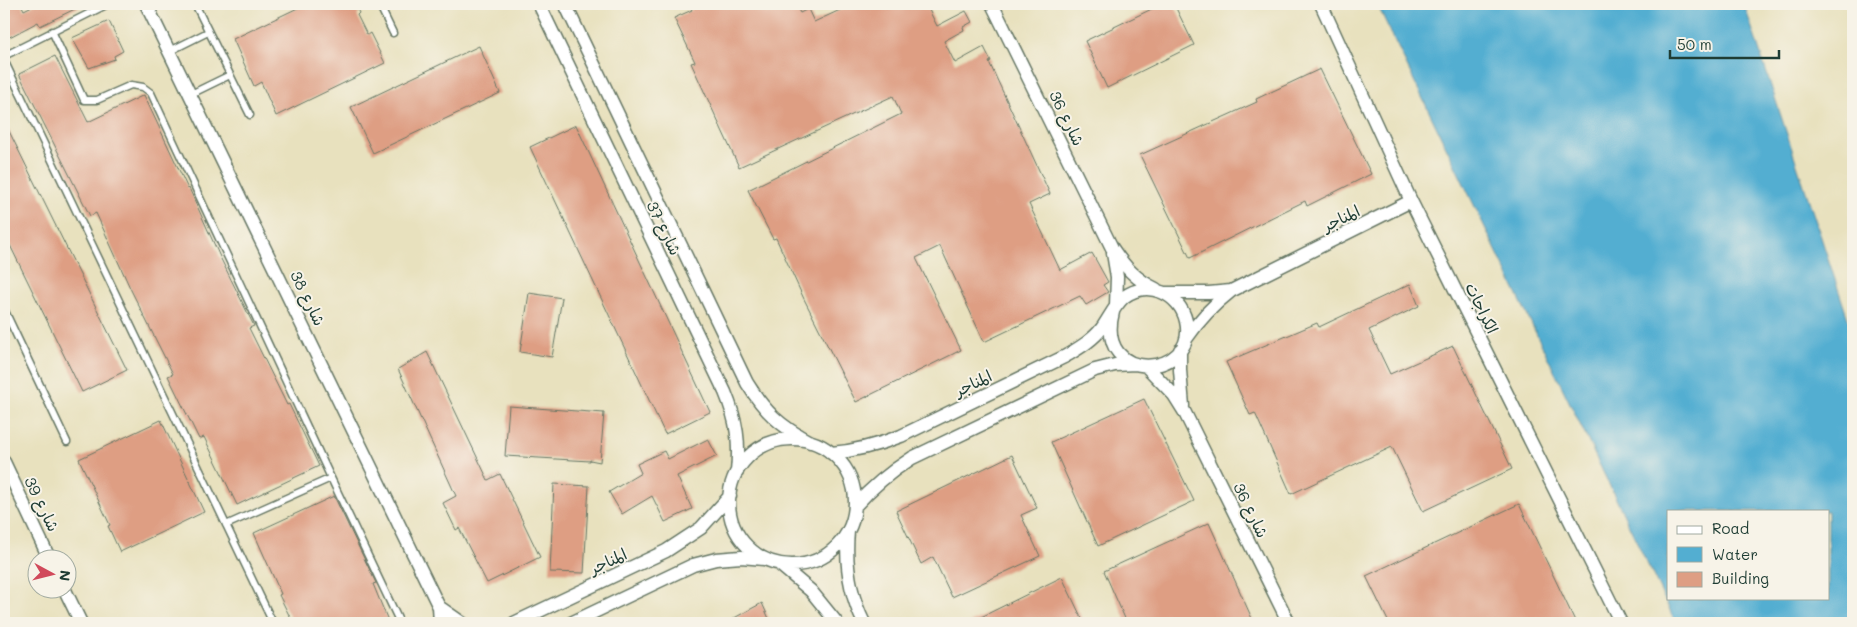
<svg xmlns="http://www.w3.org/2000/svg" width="1857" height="627" font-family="Mali,'Playpen Sans Arabic',sans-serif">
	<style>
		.water { fill: #53aed1; stroke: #397682; fill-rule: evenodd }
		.building { fill: #de9e83 }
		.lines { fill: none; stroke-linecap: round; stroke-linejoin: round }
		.service-casing { stroke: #657664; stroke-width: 9 }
		.minor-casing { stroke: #657664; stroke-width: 15 }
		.service { stroke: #fff; stroke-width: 6 }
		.minor { stroke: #fff; stroke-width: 12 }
		.labels { text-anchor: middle; stroke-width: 4; stroke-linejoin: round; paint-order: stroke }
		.street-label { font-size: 16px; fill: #1f3d34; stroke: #f7f3e8 }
	</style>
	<rect width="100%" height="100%" fill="#f7f3e8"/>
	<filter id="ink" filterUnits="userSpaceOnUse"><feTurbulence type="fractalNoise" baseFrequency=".02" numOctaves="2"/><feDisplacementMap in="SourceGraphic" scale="10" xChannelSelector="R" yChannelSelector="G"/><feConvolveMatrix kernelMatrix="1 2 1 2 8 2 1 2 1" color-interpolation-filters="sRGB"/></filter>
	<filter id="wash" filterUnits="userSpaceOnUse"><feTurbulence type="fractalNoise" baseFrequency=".0096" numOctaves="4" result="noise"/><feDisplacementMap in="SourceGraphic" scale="20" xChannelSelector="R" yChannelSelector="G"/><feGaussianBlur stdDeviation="1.12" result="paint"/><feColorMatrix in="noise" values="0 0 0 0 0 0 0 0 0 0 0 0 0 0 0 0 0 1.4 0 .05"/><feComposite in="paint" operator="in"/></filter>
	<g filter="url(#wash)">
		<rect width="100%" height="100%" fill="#e8e1be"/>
		<!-- water -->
		<path class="water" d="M1377,4H1744L1853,334V623H1676ZM1668,511H1828V598H1668Z"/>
		<g id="blocks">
			<!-- building -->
			<path class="building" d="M4,4H21L24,10L36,4H85L40,26L38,22L4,40Z
				M306,4H355L359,13L357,15L367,35L370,33L385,63L276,116L261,82L254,86L233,39Z
				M689,4H795L800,13L808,9L814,22L853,4H926L937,26L966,11L972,22L963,27L964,30L944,41L955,63L984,47L991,61L989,62L1050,194L1029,204L1060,270L1092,253L1108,282L1103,285L1108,292L1086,305L1080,296L984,342L940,246L916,258L961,350L856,402L804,299L776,238L773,239L748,190L901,114L893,96L739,167L691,63L695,62L674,18L692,10Z
				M1162,4H1174L1194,45L1107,88L1085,41Z
				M109,21L123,51L114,56L115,59L89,68L72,38Z
				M479,46L500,93L373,153L351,107Z
				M55,56L88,122L144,95L188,189L189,188L220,257L254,326L249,328L287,405L289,404L319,466L237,505L204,437L199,439L168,376L173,374L131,290L96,213L90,216L19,74Z
				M1320,69L1371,174L1307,206L1305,201L1190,258L1140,155L1257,102L1256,99Z
				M4,121L127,370L82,392L4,233Z
				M576,125L710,412L665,434L530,147Z
				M1410,284L1419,306L1369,330L1390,374L1453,346L1512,469L1423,511L1392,447L1291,494L1255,413L1250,415L1226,362L1317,323L1319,327Z
				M529,293L562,298L552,357L520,352Z
				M427,352L488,480L500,474L540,557L487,583L459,528L456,530L443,503L456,496L398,369Z
				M1144,399L1194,501L1098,546L1051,442Z
				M509,406L604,413L600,462L590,460V461L505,456Z
				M161,420L204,512L120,552L108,526L110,525L79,459Z
				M708,439L717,456L677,476L692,509L665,522L652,496L622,514L609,492L641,473L637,464L664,451L668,459Z
				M1012,455L1037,508L1021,515L1040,556L952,597L933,557L921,564L896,511Z
				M554,484L589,486L584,573L550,572Z
				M334,496L376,583L373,584L389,623H293L279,595L281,594L254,533Z
				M1519,504L1576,623H1389L1366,576Z
				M1209,523L1254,623H1127L1104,571Z
				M1062,577L1084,623H969Z
				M762,603L771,623H725Z"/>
		</g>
	</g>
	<g filter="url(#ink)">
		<use href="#blocks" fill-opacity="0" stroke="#657664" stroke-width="1"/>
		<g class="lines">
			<!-- service casing -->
			<g class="service-casing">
				<path id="service" d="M195,4L250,115
					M379,4L393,33
					M52,31L84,100H97L131,85L143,87L151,93L331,478L226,525
					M170,51L208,32
					M4,56L108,4
					M4,60L273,623
					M191,94L230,75
					M4,309L67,442
					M331,478L400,623"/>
			</g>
			<!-- minor casing -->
			<g class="minor-casing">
				<path id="minor" d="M146,4L439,607L440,623
					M539,4L725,392C737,421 740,442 737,472
					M565,4L747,383C765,412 780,426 810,442
					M992,4L1112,248C1124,266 1136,280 1156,289
					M1321,4L1411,201L1621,623
					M1113,253L1117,277L1116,306
					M1166,293H1209L1231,291
					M1186,339C1199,320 1213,305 1231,291L1411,201
					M1180,350V370L1183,406
					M1147,367L1174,395L1184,411L1289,623
					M729 502a63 63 0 1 1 126 0a63 63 0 1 1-126 0Z
					M831,453C857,451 878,445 901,436L1066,356C1079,348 1093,340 1102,328C1109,318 1115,305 1124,297C1148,279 1180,294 1186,321C1199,378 1094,386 1113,312
					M4,462L50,560
					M855,506C872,487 890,472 912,458L1095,370L1115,365L1135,364
					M848,531C845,564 849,593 864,623
					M779,564L811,591L837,623
					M65,590L81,623
					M439,607L462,623
					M514,623L666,551L701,528L730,496
					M571,623L693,565L716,559L741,557L764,559"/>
			</g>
			<!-- service -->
			<use href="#service" class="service"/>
			<!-- minor -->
			<use href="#minor" class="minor"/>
		</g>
	</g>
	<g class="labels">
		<!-- street labels -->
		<g class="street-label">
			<text transform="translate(1067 118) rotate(64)" y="6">شارع 36</text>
			<text transform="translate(1341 218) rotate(-26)" y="6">المناجر</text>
			<text transform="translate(664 228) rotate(64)" y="6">شارع 37</text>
			<text transform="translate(308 298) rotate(64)" y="6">شارع 38</text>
			<text transform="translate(1482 308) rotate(64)" y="6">الكراجات</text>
			<text transform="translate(973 383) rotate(-26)" y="6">المناجر</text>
			<text transform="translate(42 504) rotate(64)" y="6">شارع 39</text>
			<text transform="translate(1251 510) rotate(64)" y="6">شارع 36</text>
			<text transform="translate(608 561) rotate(-25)" y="6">المناجر</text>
		</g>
	</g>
	<!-- margin -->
	<rect width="1857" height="627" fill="none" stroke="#f7f3e8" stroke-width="20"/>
	<!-- legend -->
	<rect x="1667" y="510" width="162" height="90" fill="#f7f3e8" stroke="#a1aaa0"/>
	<rect x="1677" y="526" width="25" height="8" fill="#ffffff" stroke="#a1aaa0"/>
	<text x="1712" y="534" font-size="15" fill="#1f3d34">Road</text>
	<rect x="1677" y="547" width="25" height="15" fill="#53aed1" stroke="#a1aaa0"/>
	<text x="1712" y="560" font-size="15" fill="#1f3d34">Water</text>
	<rect x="1677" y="572" width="25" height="15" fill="#de9e83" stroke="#a1aaa0"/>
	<text x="1712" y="584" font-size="15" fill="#1f3d34">Building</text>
	<!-- north arrow -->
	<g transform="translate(52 574) rotate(97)"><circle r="24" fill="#f7f3e8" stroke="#a1aaa0"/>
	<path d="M0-4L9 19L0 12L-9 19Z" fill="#d1495b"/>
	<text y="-8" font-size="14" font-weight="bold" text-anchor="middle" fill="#1f3d34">N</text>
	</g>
	<!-- scale -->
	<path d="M1670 50v8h109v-8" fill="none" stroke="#1f3d34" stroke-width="2.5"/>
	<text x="1677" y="50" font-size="15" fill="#1f3d34" stroke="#f7f3e8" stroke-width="4" paint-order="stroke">50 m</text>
</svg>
